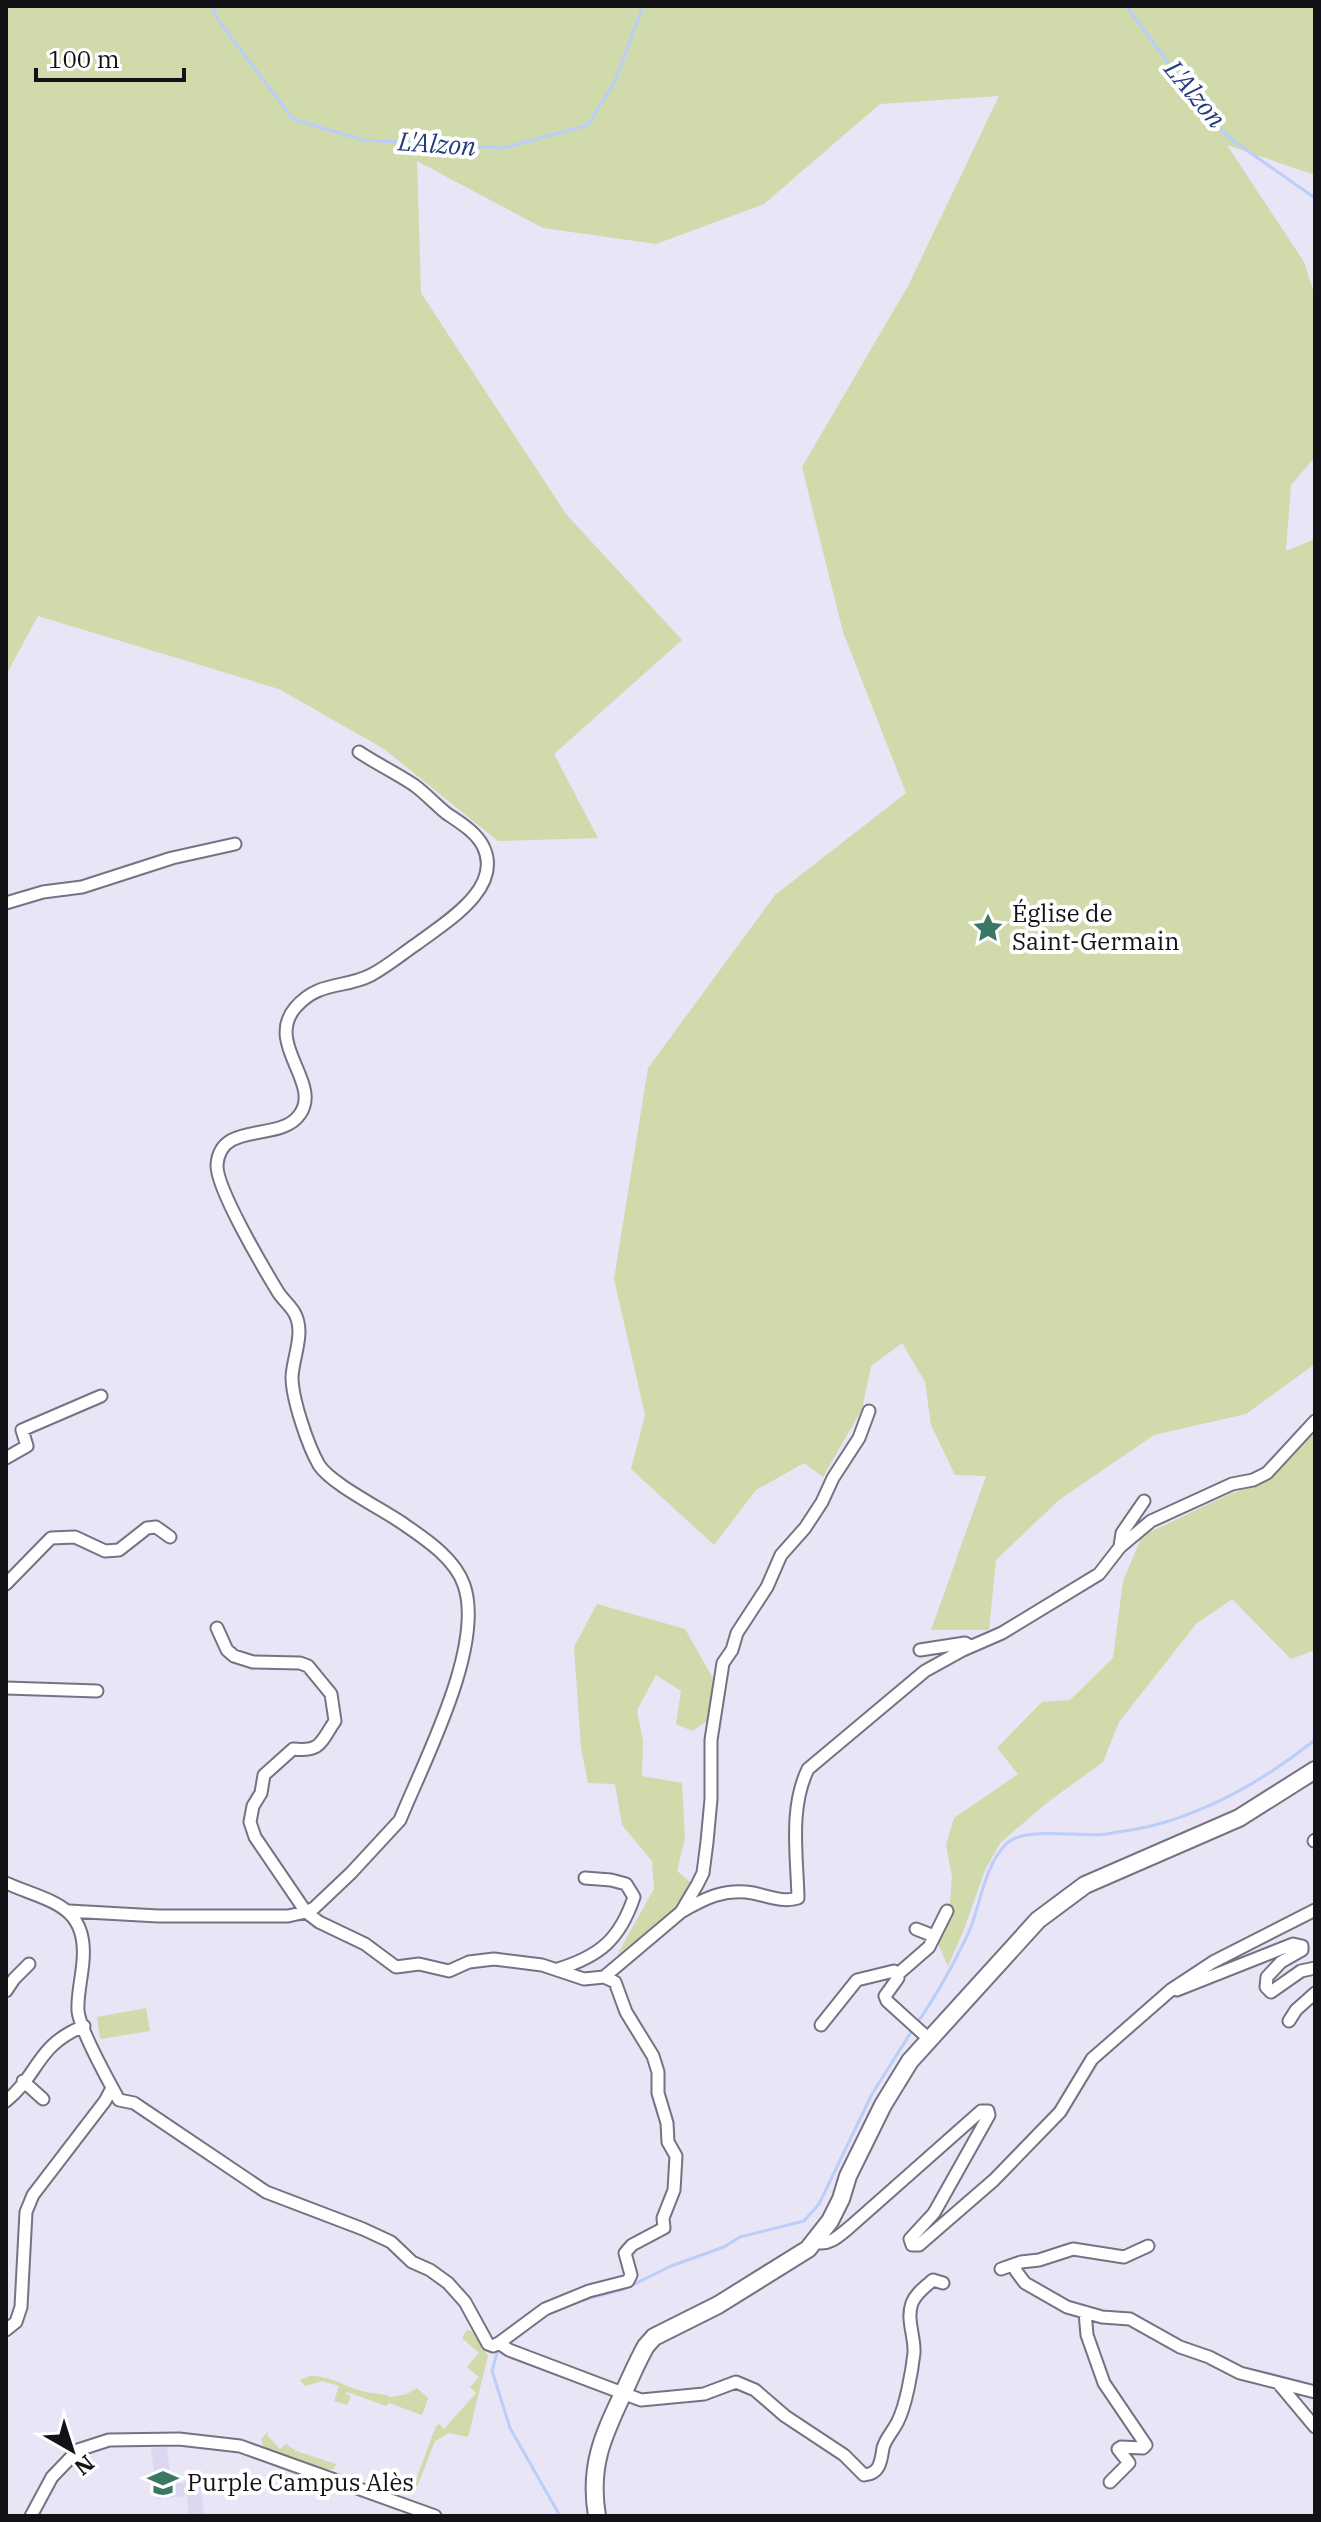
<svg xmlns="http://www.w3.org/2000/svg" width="1321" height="2522" font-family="'IBM Plex Serif',serif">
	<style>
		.built { fill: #dbd8ef }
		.green { fill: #d0daab }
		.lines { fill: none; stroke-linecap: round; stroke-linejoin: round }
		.stream { stroke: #bacef9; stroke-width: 3 }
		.minor-casing { stroke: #757382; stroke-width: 15 }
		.secondary-casing { stroke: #757382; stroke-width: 20 }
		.minor { stroke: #fff; stroke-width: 11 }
		.secondary { stroke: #fff; stroke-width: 16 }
		.labels { text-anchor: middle; stroke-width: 8; stroke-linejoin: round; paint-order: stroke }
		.poi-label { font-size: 24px; fill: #131217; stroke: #fff; text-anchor: start }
		.water-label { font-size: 26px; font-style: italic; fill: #243d7b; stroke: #fff }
	</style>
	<rect width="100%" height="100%" fill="#e8e5f6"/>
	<!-- built -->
	<path class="built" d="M167,2447L171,2484L200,2481L204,2516H189L187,2496L157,2499L151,2448Z"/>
	<!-- green -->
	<path class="green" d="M6,6H1315V175L1227,145L1304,262L1315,296V457L1291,485L1286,551L1315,539V1364L1246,1414L1154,1435L1059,1500L996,1560L989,1630H931L986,1476L955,1475L931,1425L925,1382L902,1343L871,1366L862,1409L823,1477L804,1463L756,1490L714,1545L631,1469L645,1415L614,1279L648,1068L775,895L906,793L843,632L802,467L908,286L999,96L880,104L764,204L656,244L543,228L417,161L421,293L566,514L682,640L554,754L598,838L498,841L384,749L279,689L38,616L6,675Z
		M1315,1430V1650L1291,1659L1232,1599L1196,1624L1119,1722L1103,1762L1048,1802L1001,1842L985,1870L963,1932L948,1966L936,1939L949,1913L952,1877L946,1845L954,1818L1018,1774L997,1748L1042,1702L1070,1700L1113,1658L1123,1581L1142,1536L1232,1493L1268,1481Z
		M597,1604L685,1629L715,1682L709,1720L692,1731L676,1724L681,1691L656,1675L637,1710L643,1741L642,1776L682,1783L685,1839L677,1871L690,1882L675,1910L617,1955L654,1889L652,1861L622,1825L615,1784L588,1783L581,1748L574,1647Z
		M146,2008L150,2031L100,2039L97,2017Z
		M467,2330L473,2332L488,2356L468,2437L449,2433L435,2441L415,2492L411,2493L436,2426L439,2424L444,2429L476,2393L470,2387L479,2377L467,2367L479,2353L462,2338Z
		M310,2376C330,2375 346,2388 366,2392C375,2394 383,2393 391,2397L407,2394L417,2388L428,2398L422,2415L389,2403L386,2406L347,2392L346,2394L351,2396L347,2405L334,2401L339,2386L323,2381L305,2386L300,2380Z
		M269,2430L267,2435L280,2449L286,2444L296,2451L336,2464L334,2469L325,2470L264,2448L261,2439Z"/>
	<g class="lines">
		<!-- stream -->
		<path class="stream" d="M212,6L218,20L293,119L363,140L504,148L588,125L615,81L643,6
			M1126,6L1213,123L1235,142L1315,198
			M917,2023C937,1995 953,1965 968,1934C981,1905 983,1868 1006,1844C1025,1825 1081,1838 1107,1834C1123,1831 1140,1829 1155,1825C1215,1809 1267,1778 1315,1740
			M576,2302L624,2289L671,2266L724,2247L740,2237L804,2221L819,2204L872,2094L913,2029
			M502,2348L497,2353L492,2371L510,2428L560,2516"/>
		<!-- minor casing -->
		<g class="minor-casing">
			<path id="minor" d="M6,903L43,892L82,887L172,858L235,844
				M6,1458L27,1446L22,1430L101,1396
				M1120,1546L1122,1533L1144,1501
				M6,1584L51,1538L75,1537L105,1551L119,1550L147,1528L156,1527L170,1537
				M217,1628L227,1650L234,1656L253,1662L300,1663L308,1666L331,1694L335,1721C320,1743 321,1752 293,1749L264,1775L261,1793L253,1806L250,1822L255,1837L306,1912L319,1922L365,1944L396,1967L419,1964L449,1971L469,1962L494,1959L542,1965L584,1979L604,1977L615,1982L626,2012L653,2056L658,2072V2093L667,2123L668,2142L676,2156L674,2190L663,2218L664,2228L632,2245L625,2253L631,2275L628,2281L589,2291L545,2309L499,2343
				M920,1650L965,1643L970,1646
				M6,1688L97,1691
				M1314,1841L1315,1840
				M6,1883C49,1902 88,1904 83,1961C82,1977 77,1995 78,2011C80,2030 109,2082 119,2100L134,2103L266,2192L363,2229L391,2242L412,2262L430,2270L448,2283L465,2302L488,2344L493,2346L499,2343L509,2350L641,2400L704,2394L736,2382L755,2390L785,2416L844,2455L864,2475C880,2474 881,2461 883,2448C885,2439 894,2430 898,2421C906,2405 912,2371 914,2353C915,2336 906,2320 912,2303C916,2293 925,2287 933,2280L943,2283
				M69,1911L158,1916H288L306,1912L314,1908L351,1873L400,1820C424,1761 485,1646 464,1585C455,1559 427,1540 405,1525C384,1510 331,1484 319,1465C308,1446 292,1399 292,1377C293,1357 305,1333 295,1314C291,1306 283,1300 278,1292C264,1269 216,1188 217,1165C220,1120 281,1143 300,1114C322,1083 265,1044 295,1008C319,980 344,989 371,975C388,966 403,953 418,943C446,922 504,888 483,846C475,831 459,822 446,813C435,804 425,793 414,785C396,773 377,764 359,752
				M681,1912C705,1898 725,1888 753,1893C768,1896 783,1903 798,1898C797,1855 789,1808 808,1769L925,1671L963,1650L1002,1633L1099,1574L1120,1547L1151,1521L1232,1484L1253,1480L1267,1473L1315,1421
				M916,1929L934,1936
				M558,1969C600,1956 620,1939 634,1897L626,1884L611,1880L585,1878
				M898,1974L929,1947L947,1911
				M604,1977L681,1912L697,1885L703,1873L707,1842L711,1799V1740L723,1663L732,1650L737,1633L767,1587L781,1555L805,1528L822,1502L833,1478L859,1438L869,1411
				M1177,1990L1293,1944L1302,1946V1950L1281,1962L1267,1977L1266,1987L1271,1992L1301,1971L1315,1968
				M6,1991L14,1979L29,1964
				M1289,2021L1296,2010L1315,1993
				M821,2025L857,1980L894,1971L898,1974V1978L885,1996L887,2001L929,2039
				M23,2081L43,2099
				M6,2101C39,2075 36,2045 84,2026
				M815,2242C829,2247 841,2234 851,2226L981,2111H988L989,2115L934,2213L910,2239L912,2245H919L994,2180L1060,2112L1092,2059L1172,1989L1213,1962L1315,1910
				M1015,2264L1016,2271L1025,2283L1067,2307L1102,2317L1130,2319L1180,2347L1209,2357L1240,2373L1315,2392
				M1001,2269L1021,2262L1039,2260L1073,2249L1124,2257L1148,2246
				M1085,2312L1087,2335L1104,2383L1146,2445L1143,2448L1121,2447L1118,2449L1129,2463L1110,2482
				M6,2330L16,2322L21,2307L26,2212L33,2195L105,2101L112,2088
				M1279,2384L1315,2427
				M31,2516L52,2477L78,2450L109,2440L179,2439L240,2446L435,2516"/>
		</g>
		<!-- secondary casing -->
		<g class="secondary-casing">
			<path id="secondary" d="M597,2516C588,2463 605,2432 627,2385C633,2372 639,2358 646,2346L654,2337L718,2305L808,2249L830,2221L841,2199L848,2176L883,2105L910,2061L1038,1920L1085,1885L1239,1818L1315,1770"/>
		</g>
		<!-- minor -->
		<use href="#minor" class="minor"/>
		<!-- secondary -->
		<use href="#secondary" class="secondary"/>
	</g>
	<!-- icons -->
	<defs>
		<g id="sight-bare" transform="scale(2.4)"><path d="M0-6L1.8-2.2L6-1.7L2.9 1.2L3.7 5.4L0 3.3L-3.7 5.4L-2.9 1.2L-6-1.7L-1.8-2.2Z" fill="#3a7865" stroke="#fff" stroke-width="2.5" paint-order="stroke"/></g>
		<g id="university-bare" transform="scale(2.4)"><path d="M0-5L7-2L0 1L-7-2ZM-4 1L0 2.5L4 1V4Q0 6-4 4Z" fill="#3a7865" stroke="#fff" stroke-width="2.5" paint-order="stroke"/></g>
	</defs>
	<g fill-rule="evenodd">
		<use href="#sight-bare" x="988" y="928"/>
		<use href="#university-bare" x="163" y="2483"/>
	</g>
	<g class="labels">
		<!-- poi labels -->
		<g class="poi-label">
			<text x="1012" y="922">Église de<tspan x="1012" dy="28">Saint-Germain</tspan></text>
			<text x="187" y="2491">Purple Campus Alès</text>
		</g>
		<!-- water labels -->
		<g class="water-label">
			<text transform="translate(1195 94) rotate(50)" y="9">L'Alzon</text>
			<text transform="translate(437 144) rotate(4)" y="9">L'Alzon</text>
		</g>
	</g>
	<!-- border -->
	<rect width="1321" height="2522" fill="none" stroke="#131217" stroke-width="16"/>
	<!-- north arrow -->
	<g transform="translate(72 2450) rotate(141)" stroke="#ffffff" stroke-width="6" paint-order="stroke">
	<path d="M0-6L14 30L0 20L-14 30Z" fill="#131217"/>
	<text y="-12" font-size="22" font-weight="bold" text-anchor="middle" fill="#131217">N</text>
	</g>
	<!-- scale -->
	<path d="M36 68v12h148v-12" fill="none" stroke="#131217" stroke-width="4"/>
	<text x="48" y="68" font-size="24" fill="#131217" stroke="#ffffff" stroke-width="6" paint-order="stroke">100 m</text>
</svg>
